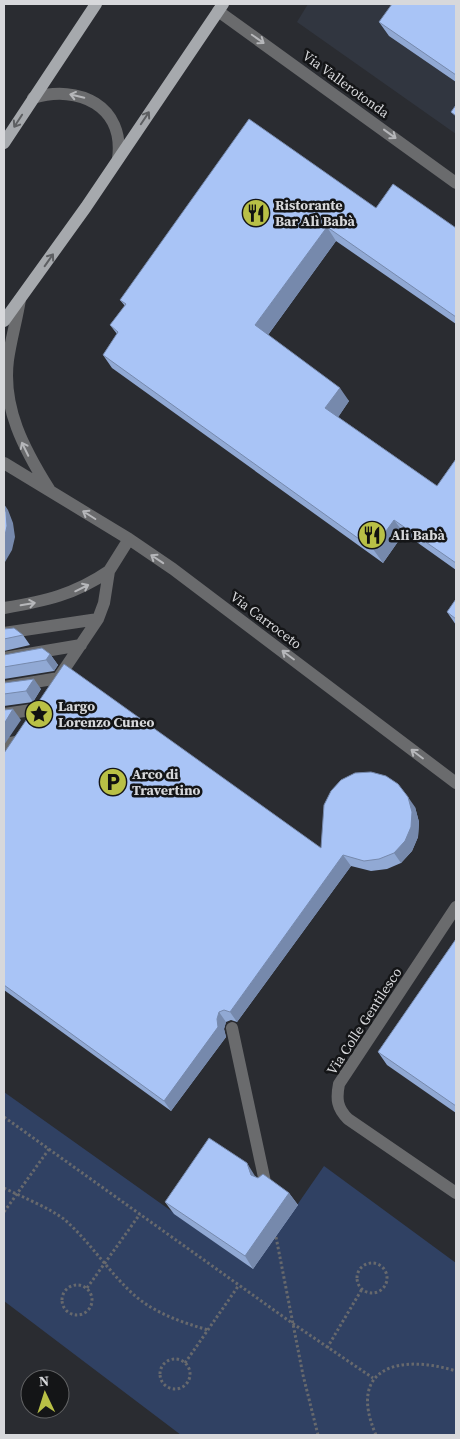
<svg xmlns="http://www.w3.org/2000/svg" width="460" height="1439" font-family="'Source Serif 4',serif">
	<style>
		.built { fill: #313640 }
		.green { fill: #304163 }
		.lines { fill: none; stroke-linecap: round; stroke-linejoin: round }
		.path { stroke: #67696d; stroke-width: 3; stroke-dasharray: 2.5 2.5; stroke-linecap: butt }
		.minor { stroke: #6a6b6d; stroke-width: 12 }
		.major { stroke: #a6a9ad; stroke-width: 12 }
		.wall { fill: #91a9d4 }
		.shaded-wall { fill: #7689ac }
		.building { fill: #a9c4f6; stroke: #7689ac }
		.oneway { stroke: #b6b7ba }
		.oneway2 { stroke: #5d5f62 }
		.labels { text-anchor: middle; stroke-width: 5; stroke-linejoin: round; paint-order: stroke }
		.street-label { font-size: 14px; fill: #d7d8db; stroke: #141517 }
		.poi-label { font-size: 14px; font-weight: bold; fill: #d7d8db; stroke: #141517; text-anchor: start }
	</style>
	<rect width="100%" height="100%" fill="#2a2c31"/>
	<!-- built -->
	<path class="built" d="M308,4H456V134L297,22Z"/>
	<!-- green -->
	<path class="green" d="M4,1092L253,1269L324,1166L456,1263V1435H181L4,1301Z"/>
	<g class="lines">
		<!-- path -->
		<path class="path" d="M4,1117L292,1323L373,1378
			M4,1188C20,1196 52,1209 65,1220C90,1242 108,1271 133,1294C154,1313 181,1322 208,1330
			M4,1212L49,1149
			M276,1237L303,1375L318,1435
			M357 1278a15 15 0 1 1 30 0a15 15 0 1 1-30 0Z
			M62 1300a15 15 0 1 1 30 0a15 15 0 1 1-30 0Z
			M87,1288L140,1214
			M327,1348L362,1289
			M160 1374a15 15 0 1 1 30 0a15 15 0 1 1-30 0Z
			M185,1363L239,1285
			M376,1435C346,1366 401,1354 456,1371"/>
		<!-- minor -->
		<path class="minor" d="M218,11L456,183
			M33,98C79,84 125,106 118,159
			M20,299C17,319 11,339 8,360C2,408 24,449 49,489
			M4,463L129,539L173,569L456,783
			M4,608C45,601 74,595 109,571
			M4,633L98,619
			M4,658L81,645
			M57,680L98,619L104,603L109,571L129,539
			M4,687L59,678
			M4,714L38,709
			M4,744L16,742
			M456,907L339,1084C336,1099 337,1108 348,1119L456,1193
			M232,1028L265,1182"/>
		<!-- major -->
		<path class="major" d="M4,143L96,4
			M4,321L86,207L223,4"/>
	</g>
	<!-- wall -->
	<path class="wall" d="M456,4V82L389,36L379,22Z
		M376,208L456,228V324L336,241L268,335L349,401L338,417L437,486L456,459V570L404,533L383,563L112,368L103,355L117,334L110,325L125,306L120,300Z
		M456,599V625L447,612Z
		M4,629L23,635L30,645L4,651Z
		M50,654L58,665L54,671L4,679V655Z
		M4,683L41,689L33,702L4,706Z
		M4,753L321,848L415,807L419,822L418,837L412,851L401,863L387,869L371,871L351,866L237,1022L231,1020L226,1022L224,1029L226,1037L171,1111L4,990Z
		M456,939V1113L387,1065L378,1052Z
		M255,1176L256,1177L289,1193L298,1205L253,1269L174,1214L165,1202Z"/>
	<!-- shaded-wall -->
	<path class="shaded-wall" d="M327,227L336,241L265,339L255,325Z
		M340,388L349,401L335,422L325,408Z
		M4,504L8,510L13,523L15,537L12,550L5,562L4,560Z
		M394,520L404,533L383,563L373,549Z
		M50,654L58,665L54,671L46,660Z
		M34,679L41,689L33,702L26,691Z
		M13,709L21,720L4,745V724Z
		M408,797L415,807L419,822L418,837L412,851L401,863L394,853Z
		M343,855L351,866L237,1022L230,1012Z
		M219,1012L226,1022L224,1029L226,1037L171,1111L164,1101L217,1019Z
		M247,1163L255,1176L259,1188L251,1175Z
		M289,1193L298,1205L253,1269L245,1256Z"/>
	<!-- building -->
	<path class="building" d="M392,4H456V75L379,22Z
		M456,105V116L451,112Z
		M249,119L376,208L393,184L456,228V317L327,227L255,325L340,388L325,408L437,486L456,459V563L394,520L373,549L103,355L118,332L110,325L126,304L120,300Z
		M4,507L6,512L7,526L4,540Z
		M456,599V619L447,612Z
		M14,628L23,635L4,639V629Z
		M42,648L50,654L46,660L4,667V655Z
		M64,664L321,848L324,805L331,791L341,780L355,773L371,772L386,776L398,784L408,797L412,812L411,827L405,841L394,853L379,859L364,861L343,855L230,1012L224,1010L219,1012L217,1019L218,1027L164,1101L4,985V753Z
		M34,679L26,691L4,694V683Z
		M13,709L4,724V710Z
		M456,939V1106L378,1052Z
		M209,1138L247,1163L251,1175L258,1178L263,1174L289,1193L245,1256L165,1202Z"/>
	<!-- one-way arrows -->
	<defs><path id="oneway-shaft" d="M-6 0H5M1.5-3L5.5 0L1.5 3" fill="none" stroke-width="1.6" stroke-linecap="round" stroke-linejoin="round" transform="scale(1.25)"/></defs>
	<g class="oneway">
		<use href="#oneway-shaft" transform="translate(258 39) rotate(35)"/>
		<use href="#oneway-shaft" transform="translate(77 96) rotate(-167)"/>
		<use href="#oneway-shaft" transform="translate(390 134) rotate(36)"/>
		<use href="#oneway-shaft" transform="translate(25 449) rotate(-116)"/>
		<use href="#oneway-shaft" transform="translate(89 515) rotate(-148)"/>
		<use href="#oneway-shaft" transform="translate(157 559) rotate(-146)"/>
		<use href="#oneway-shaft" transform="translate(82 588) rotate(-26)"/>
		<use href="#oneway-shaft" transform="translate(28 604) rotate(-10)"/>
		<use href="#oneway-shaft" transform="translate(288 655) rotate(-143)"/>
		<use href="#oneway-shaft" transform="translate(417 754) rotate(-143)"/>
	</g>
	<g class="oneway2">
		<use href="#oneway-shaft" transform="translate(145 118) rotate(-56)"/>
		<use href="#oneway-shaft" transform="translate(18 121) rotate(123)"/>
		<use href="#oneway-shaft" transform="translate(49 260) rotate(-55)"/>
	</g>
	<!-- icons -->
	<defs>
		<g id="restaurant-disc" transform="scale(1.4375)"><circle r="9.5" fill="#b9c046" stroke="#141517"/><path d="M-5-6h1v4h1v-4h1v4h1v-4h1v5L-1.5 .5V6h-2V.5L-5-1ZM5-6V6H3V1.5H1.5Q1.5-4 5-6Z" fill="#111"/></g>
		<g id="sight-disc" transform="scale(1.4375)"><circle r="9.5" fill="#b9c046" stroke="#141517"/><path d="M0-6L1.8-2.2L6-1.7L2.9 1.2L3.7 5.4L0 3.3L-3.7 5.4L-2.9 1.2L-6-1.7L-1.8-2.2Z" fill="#111"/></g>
		<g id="parking-disc" transform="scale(1.4375)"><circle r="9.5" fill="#b9c046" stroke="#141517"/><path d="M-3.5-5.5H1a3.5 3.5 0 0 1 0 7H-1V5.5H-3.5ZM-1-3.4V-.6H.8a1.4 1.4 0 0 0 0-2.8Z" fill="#111"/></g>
	</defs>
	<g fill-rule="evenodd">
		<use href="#restaurant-disc" x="256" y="213"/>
		<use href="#restaurant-disc" x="372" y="535"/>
		<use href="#sight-disc" x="39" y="714"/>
		<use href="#parking-disc" x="113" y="782"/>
	</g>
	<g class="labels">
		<!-- street labels -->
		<g class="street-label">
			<text transform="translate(346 84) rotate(36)" y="5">Via Vallerotonda</text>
			<text transform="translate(266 620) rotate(37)" y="5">Via Carroceto</text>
			<text transform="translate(364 1021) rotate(-57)" y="5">Via Colle Gentilesco</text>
		</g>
		<!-- poi labels -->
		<g class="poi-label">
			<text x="275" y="210">Ristorante<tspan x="275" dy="16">Bar Alì Babà</tspan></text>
			<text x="391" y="540">Ali Babà</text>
			<text x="58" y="711">Largo<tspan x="58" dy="16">Lorenzo Cuneo</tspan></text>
			<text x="132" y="779">Arco di<tspan x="132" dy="16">Travertino</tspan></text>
		</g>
	</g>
	<!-- border -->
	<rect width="460" height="1439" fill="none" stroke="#d7d8db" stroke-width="10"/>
	<!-- north arrow -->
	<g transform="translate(45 1394) rotate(356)"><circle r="24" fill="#141517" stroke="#626365"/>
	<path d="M0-4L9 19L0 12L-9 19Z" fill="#b9c046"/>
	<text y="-8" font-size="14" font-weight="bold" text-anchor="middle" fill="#d7d8db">N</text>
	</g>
</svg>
